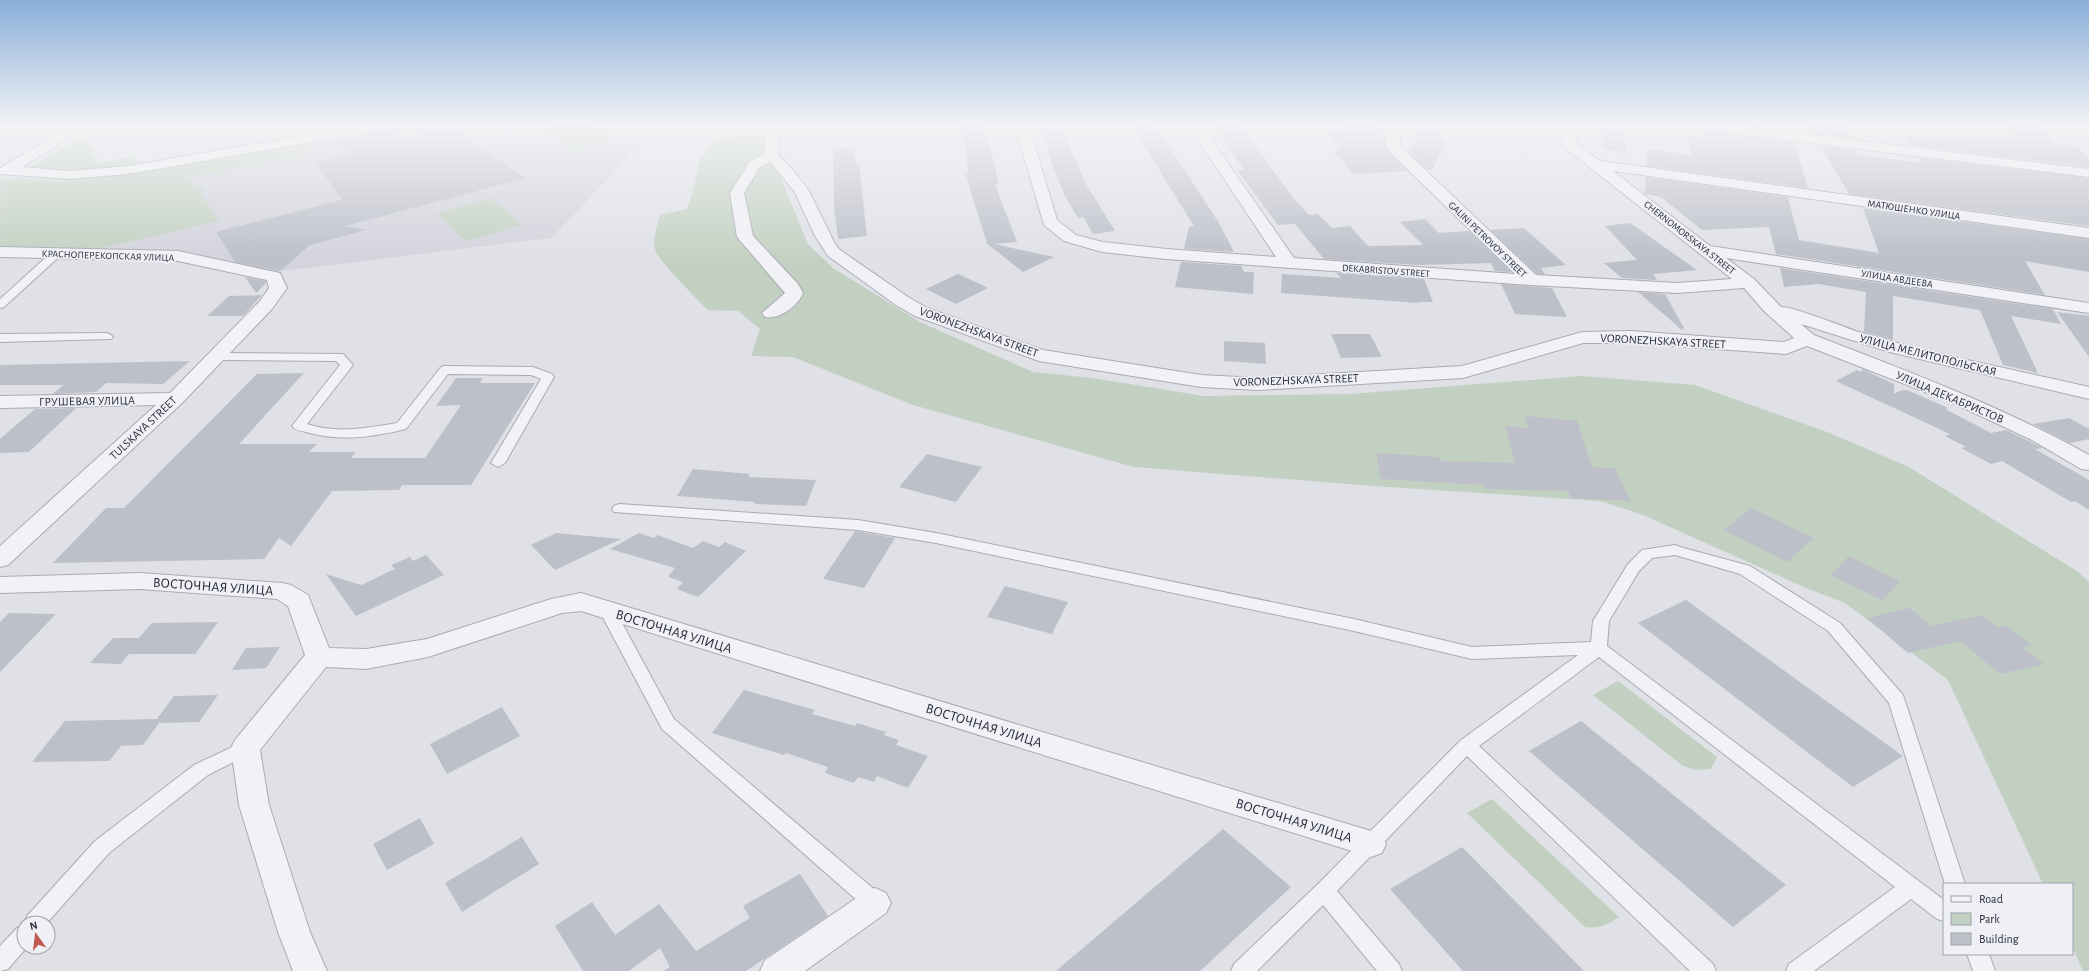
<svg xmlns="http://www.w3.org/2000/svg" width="2089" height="971" font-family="'Alegreya Sans',sans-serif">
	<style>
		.built { fill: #d2d3dc }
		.green { fill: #c2d0c1 }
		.building { fill: #bdbfc9 }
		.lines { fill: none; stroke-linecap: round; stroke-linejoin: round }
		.lane-casing { stroke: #a9abb4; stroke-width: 2 }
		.street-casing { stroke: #a9abb4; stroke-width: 2 }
		.lane { fill: #f2f2f6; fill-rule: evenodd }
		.street { fill: #f2f2f6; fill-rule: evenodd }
		.labels { text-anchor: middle; stroke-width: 3.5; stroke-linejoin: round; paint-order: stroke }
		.far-street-label { font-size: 10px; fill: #2a2c3d; stroke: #eff0f5 }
		.street-label { font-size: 12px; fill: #2a2c3d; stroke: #eff0f5 }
		.near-street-label { font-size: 14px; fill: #2a2c3d; stroke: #eff0f5 }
	</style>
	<rect width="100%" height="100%" fill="#dfe1e7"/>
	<!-- built -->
	<path class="built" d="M408,126H627L651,134L551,238L265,273L205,256L0,249V179L3,177L76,179L368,135Z"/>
	<!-- green -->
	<path class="green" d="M560,126H589L613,141L575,151L543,131Z
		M768,132L783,183L808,244L833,268L920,322L1033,372L1092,378L1204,396L1350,394L1582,376L1695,385L1827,432L1907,466L2077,571L2089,582V971H2083L2072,947V884H2043L1948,680L1845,603L1806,588L1643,515L1600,501L1373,486L1134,467L913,405L793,357L751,356L760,329L738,311L708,310C697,299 658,261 655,249C653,238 657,225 660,215L687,209L692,195L700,158L720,138Z
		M87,140L98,163L134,156L138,163C102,174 64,170 28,168L75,141Z
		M309,146L311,153L189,177L196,186H200L206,192L200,193L219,221L97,249L0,247L1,180L69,182Z
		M491,198L522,225L466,241L437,213Z
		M1618,681L1717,757L1711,769L1695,770L1683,766L1593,695Z
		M1492,799L1619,917C1607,925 1599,929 1585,927L1467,813Z"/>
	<!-- building -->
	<path class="building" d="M391,126H396L398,141L451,128L526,178L345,226L366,230L310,245L280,271L235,262L216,232L342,200L315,162L351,153L335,140L384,131Z
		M960,126H984L986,132L999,184L995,185L1017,242L994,244L1054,257L1023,272L985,242L987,243L969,186L966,174H969L966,161H968Z
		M1134,126H1156L1219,223L1234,252L1184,249L1189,227L1194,226L1138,136H1140Z
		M1215,126H1240L1295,200L1309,215L1318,214L1332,228L1350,226L1368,246L1423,245L1400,222L1425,219L1439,233L1469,231L1511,272L1495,271L1491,263L1418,265L1324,259L1295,224L1278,225L1237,170H1244Z
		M1342,126H1372L1385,139L1387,151L1408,171L1353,174L1333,149H1341L1327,134L1348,133Z
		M1604,126L1624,129L1626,153L1602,149Z
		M1809,126H1846L1850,138L1813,134Z
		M2007,126H2040L2055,145L2079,147L2089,160V167L1910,145L1903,134L1927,137L1926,135L1960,139L1957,134L2017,141Z
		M1062,128L1086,184L1115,231L1093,234L1083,217L1078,218L1065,196L1054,170L1041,129Z
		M1703,130L1794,142L1808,188L1646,166L1647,149L1691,155L1686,134L1703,136Z
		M1420,131L1443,134L1441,140L1447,141L1432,170H1428L1408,152Z
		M1821,146L1855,150L1857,155L1922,163L1918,158L2089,178V226L1849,194Z
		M854,148L856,165H859L867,236L838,239L834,207L833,149Z
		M1646,177L1788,197L1799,240L1879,253L1863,208L2089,239V272L2025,261L2045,295L1776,254L1769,227L1702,230L1661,197L1645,194Z
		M1630,223L1697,270L1653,274L1657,280L1622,278L1604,263L1637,260L1605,226Z
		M1524,228L1566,265L1541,268L1545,274H1537L1490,230Z
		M1181,262L1241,266L1244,272H1254L1253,294L1175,287Z
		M1780,268L2053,309L2061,324L2011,316L2038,373L2003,365L1980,310L1893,296V340L1864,332L1866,292L1819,284L1784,287Z
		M1336,273L1424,279L1433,302H1417L1418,303L1281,293L1282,274L1341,278Z
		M958,274L988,288L956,304L926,289Z
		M245,277L266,281V283L256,293Z
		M1501,284L1552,288L1567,317L1515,314Z
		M1638,292L1665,294L1684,328L1682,330Z
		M262,295L243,316H207L229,296Z
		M2057,312L2089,316V357Z
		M1331,334H1370L1382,357L1341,358Z
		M1224,341L1265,343L1266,364L1224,361Z
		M190,361L163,384L106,383L96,392L53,394L63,385H0V365Z
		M1862,369L1894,384V394L1902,390H1907L1948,408L1945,409L1991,433L2006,430L2043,448L2035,449L2089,480V510L2075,501L2071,502L2002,461L1991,464L1961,448L1966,447L1945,436L1950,434L1836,381L1857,370L1861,372Z
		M304,373L239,444H317L309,452H356L351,458H425L461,405L436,406L456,378H483L480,383H535L471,485H402L399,490L332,491L291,546L279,538L264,559L53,563L106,508H124L257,374Z
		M76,408L29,452L0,453V439L35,409Z
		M1525,416L1577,421L1592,467L1615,468L1631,501L1571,498L1568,491L1484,489L1483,485L1381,479L1376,453L1439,457L1441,461L1515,463L1505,426L1529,428Z
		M2069,418L2089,429V439L2070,443L2033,424Z
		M927,454L982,467L956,502L899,487Z
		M693,469L750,474L748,477L816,480L806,506L755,504V502L677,496Z
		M1751,508L1814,538L1787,562L1724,530Z
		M855,531L895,538L864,588L823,579Z
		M556,533L621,539L555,570L531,545Z
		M639,533L654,538L657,535L693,548L703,541L719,547L725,542L746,551L698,597L677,589L683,582L668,577L675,568L610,549Z
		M426,555L444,575L356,616L326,574L361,585L395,569L391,565L410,557L413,561Z
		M1849,556L1900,581L1882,600L1831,575Z
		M1005,586L1068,602L1052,634L987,617Z
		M1686,600L1903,756L1853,787L1638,623Z
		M1910,608L1932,626L1982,615L1998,627L2006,626L2032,645L2022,647L2044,664L2000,674L1960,641L1908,653L1867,618Z
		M9,613L56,614L0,672V622Z
		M218,622L195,654H129L121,664L90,663L113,638H139L152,623Z
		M280,647L266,668L232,670L246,648Z
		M744,690L815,710L812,714L855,726L857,723L886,732L884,735L899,740L896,745L928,756L908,788L877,776L874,782L858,777L854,783L825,773L828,767L786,753L784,755L712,733Z
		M218,695L199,722L159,723L143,745L121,746L109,761L32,762L65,721L157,719L174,696Z
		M502,707L520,736L447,774L430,744Z
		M1581,721L1786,885L1733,927L1529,751Z
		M420,818L434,844L387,870L373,844Z
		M1223,829L1291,887L1200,971H1056Z
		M522,837L539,864L462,912L445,883Z
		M1462,847L1584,971H1463L1390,889Z
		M800,874L828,916L746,971H663L670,967L660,948L629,971H583L555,926L592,902L615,935L659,904L696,951L750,918L743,906Z"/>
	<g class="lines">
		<!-- lane casing -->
		<g class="lane-casing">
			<path id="lane" d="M57,250L61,251L62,253L61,255L4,307L0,308V299L53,251Z
				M107,333L111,335L113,337L111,339L0,342V334Z
				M215,353L343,354L353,365L307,424C337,434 366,428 397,423L441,367L445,366L533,367L552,374L554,377L505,463L498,467L491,463L541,379L531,375L448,374L406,429C373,437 339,442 306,432C301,431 295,430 292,426L340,365L336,361L211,360L209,357L211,354Z
				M619,504L858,520L936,533L1354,619L1472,647L1591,642L1593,621L1628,564L1642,550L1675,545L1680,547L1750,566L1840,623L1903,695L1965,884H1945L1889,703L1828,631L1740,574L1675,555L1652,558L1639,571L1609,621L1607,646L1944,900V921L1937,919L1911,899L1814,971H1786L1789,964L1895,887L1599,657L1479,746L1713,964L1716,971H1690L1467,756L1337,891L1399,964L1402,971H1377L1323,905L1257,971H1231L1234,964L1317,885L1461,740L1578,655L1472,659L1354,631L936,543L858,530L614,512L612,509L614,506Z
				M607,604L613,606L615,610L674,719L882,896L885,903L882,910L875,912L868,910L662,729L599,610L601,606Z
				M245,741L251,743L254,748L251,753L208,775L109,853L47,923L24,924L27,916L95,841L194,765Z
				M24,925V947H27L8,969L0,971V946L17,928Z
				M1967,954H1989L1995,971H1973Z"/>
		</g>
		<!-- street casing -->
		<g class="street-casing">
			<path id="street" d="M71,126H87L22,167L70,171L128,166L359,126H390L384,130L128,174L70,179L0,174V168Z
				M767,126H781L778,155L793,170L809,191L835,244L840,250L908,297L927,308L1043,350L1201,375L1257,378L1462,366L1582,332L1631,331L1784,342L1794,338L1764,311L1744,288L1677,293L1531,285L1166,259L1102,252L1064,241L1044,225L1018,136L1014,126H1027L1032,136L1057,220L1076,235L1103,242L1166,249L1276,257L1189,126H1202L1294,258L1515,274L1388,150C1384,143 1386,132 1391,126H1404L1400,132V146L1536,275L1677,283L1732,279L1564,147L1562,144L1565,126H1579L1576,143L1600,161L2089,228V238L1613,171L1710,246L2089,303V313L1726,258L1754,279L1781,307C1790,305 1846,328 1859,332C1934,355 2012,369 2089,387V399L1890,352L1801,324L1814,335C1907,371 2001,406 2089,455V470L2081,469L2032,440L1951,402L1807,346L1786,354L1631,343H1583L1463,378L1257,390L1201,387L1039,361L915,316L896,305L828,256L815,236L794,191L770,162L760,167L744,193L753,236L798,284L803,293C798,306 779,320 765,317L762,313L785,293L737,237L730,193L750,161L764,154Z
				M1699,126H1740L2089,169V177L1705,130Z
				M0,247L178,251L280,273L287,288L272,309L182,403L8,565L0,567V546L156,405L0,408V396L170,393L260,301L269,288L267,280L178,261L0,257Z
				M140,573L282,583L291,585L308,595L329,648L366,649L427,639L551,599L581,593L1371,831L1382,835L1386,844L1382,853L1371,857L581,611L562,613L428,657L366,669L326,667L260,750L269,805L310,932L327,971H293L278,932L239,805L231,748L235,740L305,655L288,606L277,599L140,589L0,593V577Z
				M875,888L886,893L891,903L886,913L805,971H760L765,960L864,893Z"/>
		</g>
		<!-- lane -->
		<use href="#lane" class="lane"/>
		<!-- street -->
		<use href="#street" class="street"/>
	</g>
	<!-- sky -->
	<linearGradient id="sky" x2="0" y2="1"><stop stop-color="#8aafda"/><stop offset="0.48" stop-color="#f1f2f4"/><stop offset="1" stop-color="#f1f2f4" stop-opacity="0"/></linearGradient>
	<rect width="2089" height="262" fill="url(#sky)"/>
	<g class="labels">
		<!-- far-street labels -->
		<g class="far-street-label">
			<text transform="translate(1914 209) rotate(8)" y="4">МАТЮШЕНКО УЛИЦА</text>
			<text transform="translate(1690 237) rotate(38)" y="4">CHERNOMORSKAYA STREET</text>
			<text transform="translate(1488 239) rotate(44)" y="4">GALINI PETROVOY STREET</text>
			<text transform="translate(108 255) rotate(2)" y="4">КРАСНОПЕРЕКОПСКАЯ УЛИЦА</text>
			<text transform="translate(1386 270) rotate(4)" y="4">DEKABRISTOV STREET</text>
			<text transform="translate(1897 278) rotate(9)" y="4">УЛИЦА АВДЕЕВА</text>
		</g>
		<!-- street labels -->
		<g class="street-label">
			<text transform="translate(979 332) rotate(20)" y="4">VORONEZHSKAYA STREET</text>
			<text transform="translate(1663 341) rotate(3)" y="4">VORONEZHSKAYA STREET</text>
			<text transform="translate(1928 355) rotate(14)" y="4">УЛИЦА МЕЛИТОПОЛЬСКАЯ</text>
			<text transform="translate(1296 380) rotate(-2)" y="4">VORONEZHSKAYA STREET</text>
			<text transform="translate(1950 397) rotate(23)" y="4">УЛИЦА ДЕКАБРИСТОВ</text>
			<text transform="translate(87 401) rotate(-1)" y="4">ГРУШЕВАЯ УЛИЦА</text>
			<text transform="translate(143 428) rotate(-43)" y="4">TULSKAYA STREET</text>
		</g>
		<!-- near-street labels -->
		<g class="near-street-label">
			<text transform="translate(213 586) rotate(4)" y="5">ВОСТОЧНАЯ УЛИЦА</text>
			<text transform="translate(674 631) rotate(17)" y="5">ВОСТОЧНАЯ УЛИЦА</text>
			<text transform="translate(984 725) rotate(17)" y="5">ВОСТОЧНАЯ УЛИЦА</text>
			<text transform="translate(1294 820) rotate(17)" y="5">ВОСТОЧНАЯ УЛИЦА</text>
		</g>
	</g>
	<!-- legend -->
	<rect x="1943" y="883" width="130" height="72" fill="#eff0f5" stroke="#a0a2ab"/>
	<rect x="1951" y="896" width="20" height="6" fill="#f2f2f6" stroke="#a0a2ab"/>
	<text x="1979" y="903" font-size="12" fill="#2a2c3d">Road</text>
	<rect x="1951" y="913" width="20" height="12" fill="#c2d0c1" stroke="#a0a2ab"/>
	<text x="1979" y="923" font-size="12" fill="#2a2c3d">Park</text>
	<rect x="1951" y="933" width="20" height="12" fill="#bdbfc9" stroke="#a0a2ab"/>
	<text x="1979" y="943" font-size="12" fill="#2a2c3d">Building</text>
	<!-- north arrow -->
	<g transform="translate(36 935) rotate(346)"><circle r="19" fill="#eff0f5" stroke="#a0a2ab"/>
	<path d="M0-3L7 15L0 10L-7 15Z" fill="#c05950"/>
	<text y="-6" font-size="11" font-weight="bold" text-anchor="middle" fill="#2a2c3d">N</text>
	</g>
</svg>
